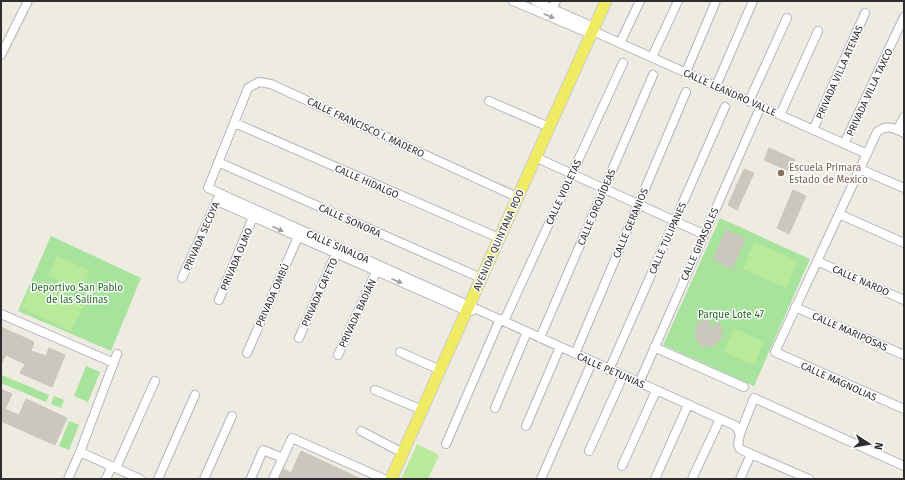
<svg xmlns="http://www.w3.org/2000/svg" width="905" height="480" font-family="'Fira Sans',sans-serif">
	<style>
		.green { fill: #a7e39d }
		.pitch { fill: #b8ea99 }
		.building { fill: #cac7bf; stroke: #cac7b9 }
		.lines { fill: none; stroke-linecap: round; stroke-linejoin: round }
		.minor-casing { stroke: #b3b3c0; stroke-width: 10 }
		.major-casing { stroke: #cdcdcd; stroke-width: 13 }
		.minor { stroke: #fff; stroke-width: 8 }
		.major { stroke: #efeb63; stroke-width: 11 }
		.oneway { fill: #a0a0a0 }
		.education-dot { fill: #8d6e63; stroke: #fff; stroke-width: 1.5 }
		.labels { text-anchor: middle; stroke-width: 3; stroke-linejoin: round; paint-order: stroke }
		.street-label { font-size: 10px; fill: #2d2d2d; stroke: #fff }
		.education-label { font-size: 10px; fill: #785e54; stroke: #fff; text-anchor: start }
		.park-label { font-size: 10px; fill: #1c6b1c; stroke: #fff }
	</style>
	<rect width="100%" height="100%" fill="#eeebe0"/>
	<!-- green -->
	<path class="green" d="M720,218L810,259L754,386L663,345Z
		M51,236L141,278L111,351L18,311Z
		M86,366L100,372L88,402L74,396Z
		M2,375L49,395L46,402L1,383Z
		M54,396L64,400L61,408L51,404Z
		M69,421L79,425L69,450L59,446Z"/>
	<!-- pitch -->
	<path class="pitch" d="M754,242L798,261L786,288L743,269Z
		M57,256L90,271L81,291L48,276Z
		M33,283L83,306L71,331L21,308Z
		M734,328L764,342L754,365L724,352Z
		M417,444L439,455L428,479H401Z"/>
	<!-- building -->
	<path class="building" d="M769,148L795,160L789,171L764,160Z
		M744,169L754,173L737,210L728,205Z
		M793,190L806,196L789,234L777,228Z
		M726,230L745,239L732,269L713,260Z
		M711,318L708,332L718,321L722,330L721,339L715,345L702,347L696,339V327L702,320Z
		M1,327L34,342L31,351L46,356L49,348L65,355L52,387L20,373L25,364L6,355L1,364Z
		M1,389L12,394L5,409L19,415L26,399L67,418L55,445L1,421Z
		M301,451L361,479H279L284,469L291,473Z"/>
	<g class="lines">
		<!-- minor casing -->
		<g class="minor-casing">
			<path id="minor" d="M513,1L586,32L593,31
				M535,1L589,25L593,31L867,154
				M552,9L556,1
				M620,43L640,1
				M1,55L28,1
				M652,57L678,1
				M686,72L716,1
				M716,86L753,1
				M489,101L549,127
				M749,101L787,18
				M780,115L818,31
				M235,123L499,238
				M813,130L865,13
				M897,130L904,117
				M904,133C894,128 886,124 877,132L775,352L904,409
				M844,144L904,17
				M535,157L703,234
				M218,162L481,278
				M860,169L904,188
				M517,197L271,84L259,82L248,88L208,188L736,426L740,434L738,445L740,449L751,454L740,479
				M217,201L467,311H472
				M839,214L904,243
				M817,261L904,300
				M182,278L219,196
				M219,300L253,217
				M795,307L904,355
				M1,314L114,363
				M504,321L623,63
				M299,338L338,249
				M540,338L653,75
				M654,347L744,387
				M400,352L440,370
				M247,353L298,237
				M575,354L686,92
				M338,355L376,272
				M609,370L725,107
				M639,383L761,106
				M375,390L422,410
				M495,408L527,332
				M526,426L560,347
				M361,431L403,453
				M740,434L754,398L904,466
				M446,444L500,319
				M589,451L623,376
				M80,452L140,479
				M751,454L809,479
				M622,466L656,391
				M116,468L155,381
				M251,478L263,450L283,458
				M68,479L80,452L117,354
				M106,479L112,466
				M158,479L195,395
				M204,479L232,416
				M273,479L292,438L384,479
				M541,479L592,362
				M655,479L688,405
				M692,479L720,419"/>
		</g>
		<!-- major casing -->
		<g class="major-casing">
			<path id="major" d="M391,479L606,1"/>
		</g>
		<!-- minor -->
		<use href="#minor" class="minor"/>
		<!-- major -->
		<use href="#major" class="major"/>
	</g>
	<!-- one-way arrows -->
	<defs><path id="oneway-solid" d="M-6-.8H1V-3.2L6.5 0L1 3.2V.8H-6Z"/></defs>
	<g class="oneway">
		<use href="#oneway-solid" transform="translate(549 16) rotate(23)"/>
		<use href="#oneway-solid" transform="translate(278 229) rotate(24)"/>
		<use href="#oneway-solid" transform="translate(397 281) rotate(23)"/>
	</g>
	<!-- markers -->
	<circle class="education-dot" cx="781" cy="173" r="4"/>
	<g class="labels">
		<!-- street labels -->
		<g class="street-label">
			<text transform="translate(839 72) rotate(-66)" y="4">PRIVADA VILLA ATENAS</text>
			<text transform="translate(730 92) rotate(24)" y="4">CALLE LEANDRO VALLE</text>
			<text transform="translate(869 92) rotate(-65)" y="4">PRIVADA VILLA TAXCO</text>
			<text transform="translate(366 127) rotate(25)" y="4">CALLE FRANCISCO I. MADERO</text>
			<text transform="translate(367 181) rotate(24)" y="4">CALLE HIDALGO</text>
			<text transform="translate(563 192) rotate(-65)" y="4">CALLE VIOLETAS</text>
			<text transform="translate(596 207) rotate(-67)" y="4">CALLE ORQUÍDEAS</text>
			<text transform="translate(350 220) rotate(24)" y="4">CALLE SONORA</text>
			<text transform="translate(630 223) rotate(-67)" y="4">CALLE GERANIOS</text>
			<text transform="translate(201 236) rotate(-66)" y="4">PRIVADA SECOYA</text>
			<text transform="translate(667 238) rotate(-66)" y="4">CALLE TULIPANES</text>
			<text transform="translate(498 240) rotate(-66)" y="4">AVENIDA QUINTANA ROO</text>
			<text transform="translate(699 244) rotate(-66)" y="4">CALLE GIRASOLES</text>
			<text transform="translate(338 246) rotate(24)" y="4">CALLE SINALOA</text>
			<text transform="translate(236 259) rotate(-67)" y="4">PRIVADA OLMO</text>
			<text transform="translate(861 280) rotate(24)" y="4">CALLE NARDO</text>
			<text transform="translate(319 292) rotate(-66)" y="4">PRIVADA CAFETO</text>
			<text transform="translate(272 295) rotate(-66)" y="4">PRIVADA OMBÚ</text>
			<text transform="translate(357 313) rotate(-65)" y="4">PRIVADA BADIÁN</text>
			<text transform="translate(850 331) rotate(24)" y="4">CALLE MARIPOSAS</text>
			<text transform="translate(611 370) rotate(24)" y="4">CALLE PETUNIAS</text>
			<text transform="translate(839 381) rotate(24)" y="4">CALLE MAGNOLIAS</text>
		</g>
		<!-- education labels -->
		<g class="education-label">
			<text x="789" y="171">Escuela Primara<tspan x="789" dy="12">Estado de Mexico</tspan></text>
		</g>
		<!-- park labels -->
		<g class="park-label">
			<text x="77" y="291">Deportivo San Pablo<tspan x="77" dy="12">de las Salinas</tspan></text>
			<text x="731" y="318">Parque Lote 47</text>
		</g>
	</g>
	<!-- border -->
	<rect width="905" height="480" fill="none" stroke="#2d2d2d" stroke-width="4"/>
	<!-- north arrow -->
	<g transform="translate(869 444) rotate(102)" stroke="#ffffff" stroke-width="3" paint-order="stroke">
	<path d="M0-3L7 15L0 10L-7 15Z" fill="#2d2d2d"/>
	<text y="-6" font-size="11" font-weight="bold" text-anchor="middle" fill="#2d2d2d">N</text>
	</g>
</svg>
